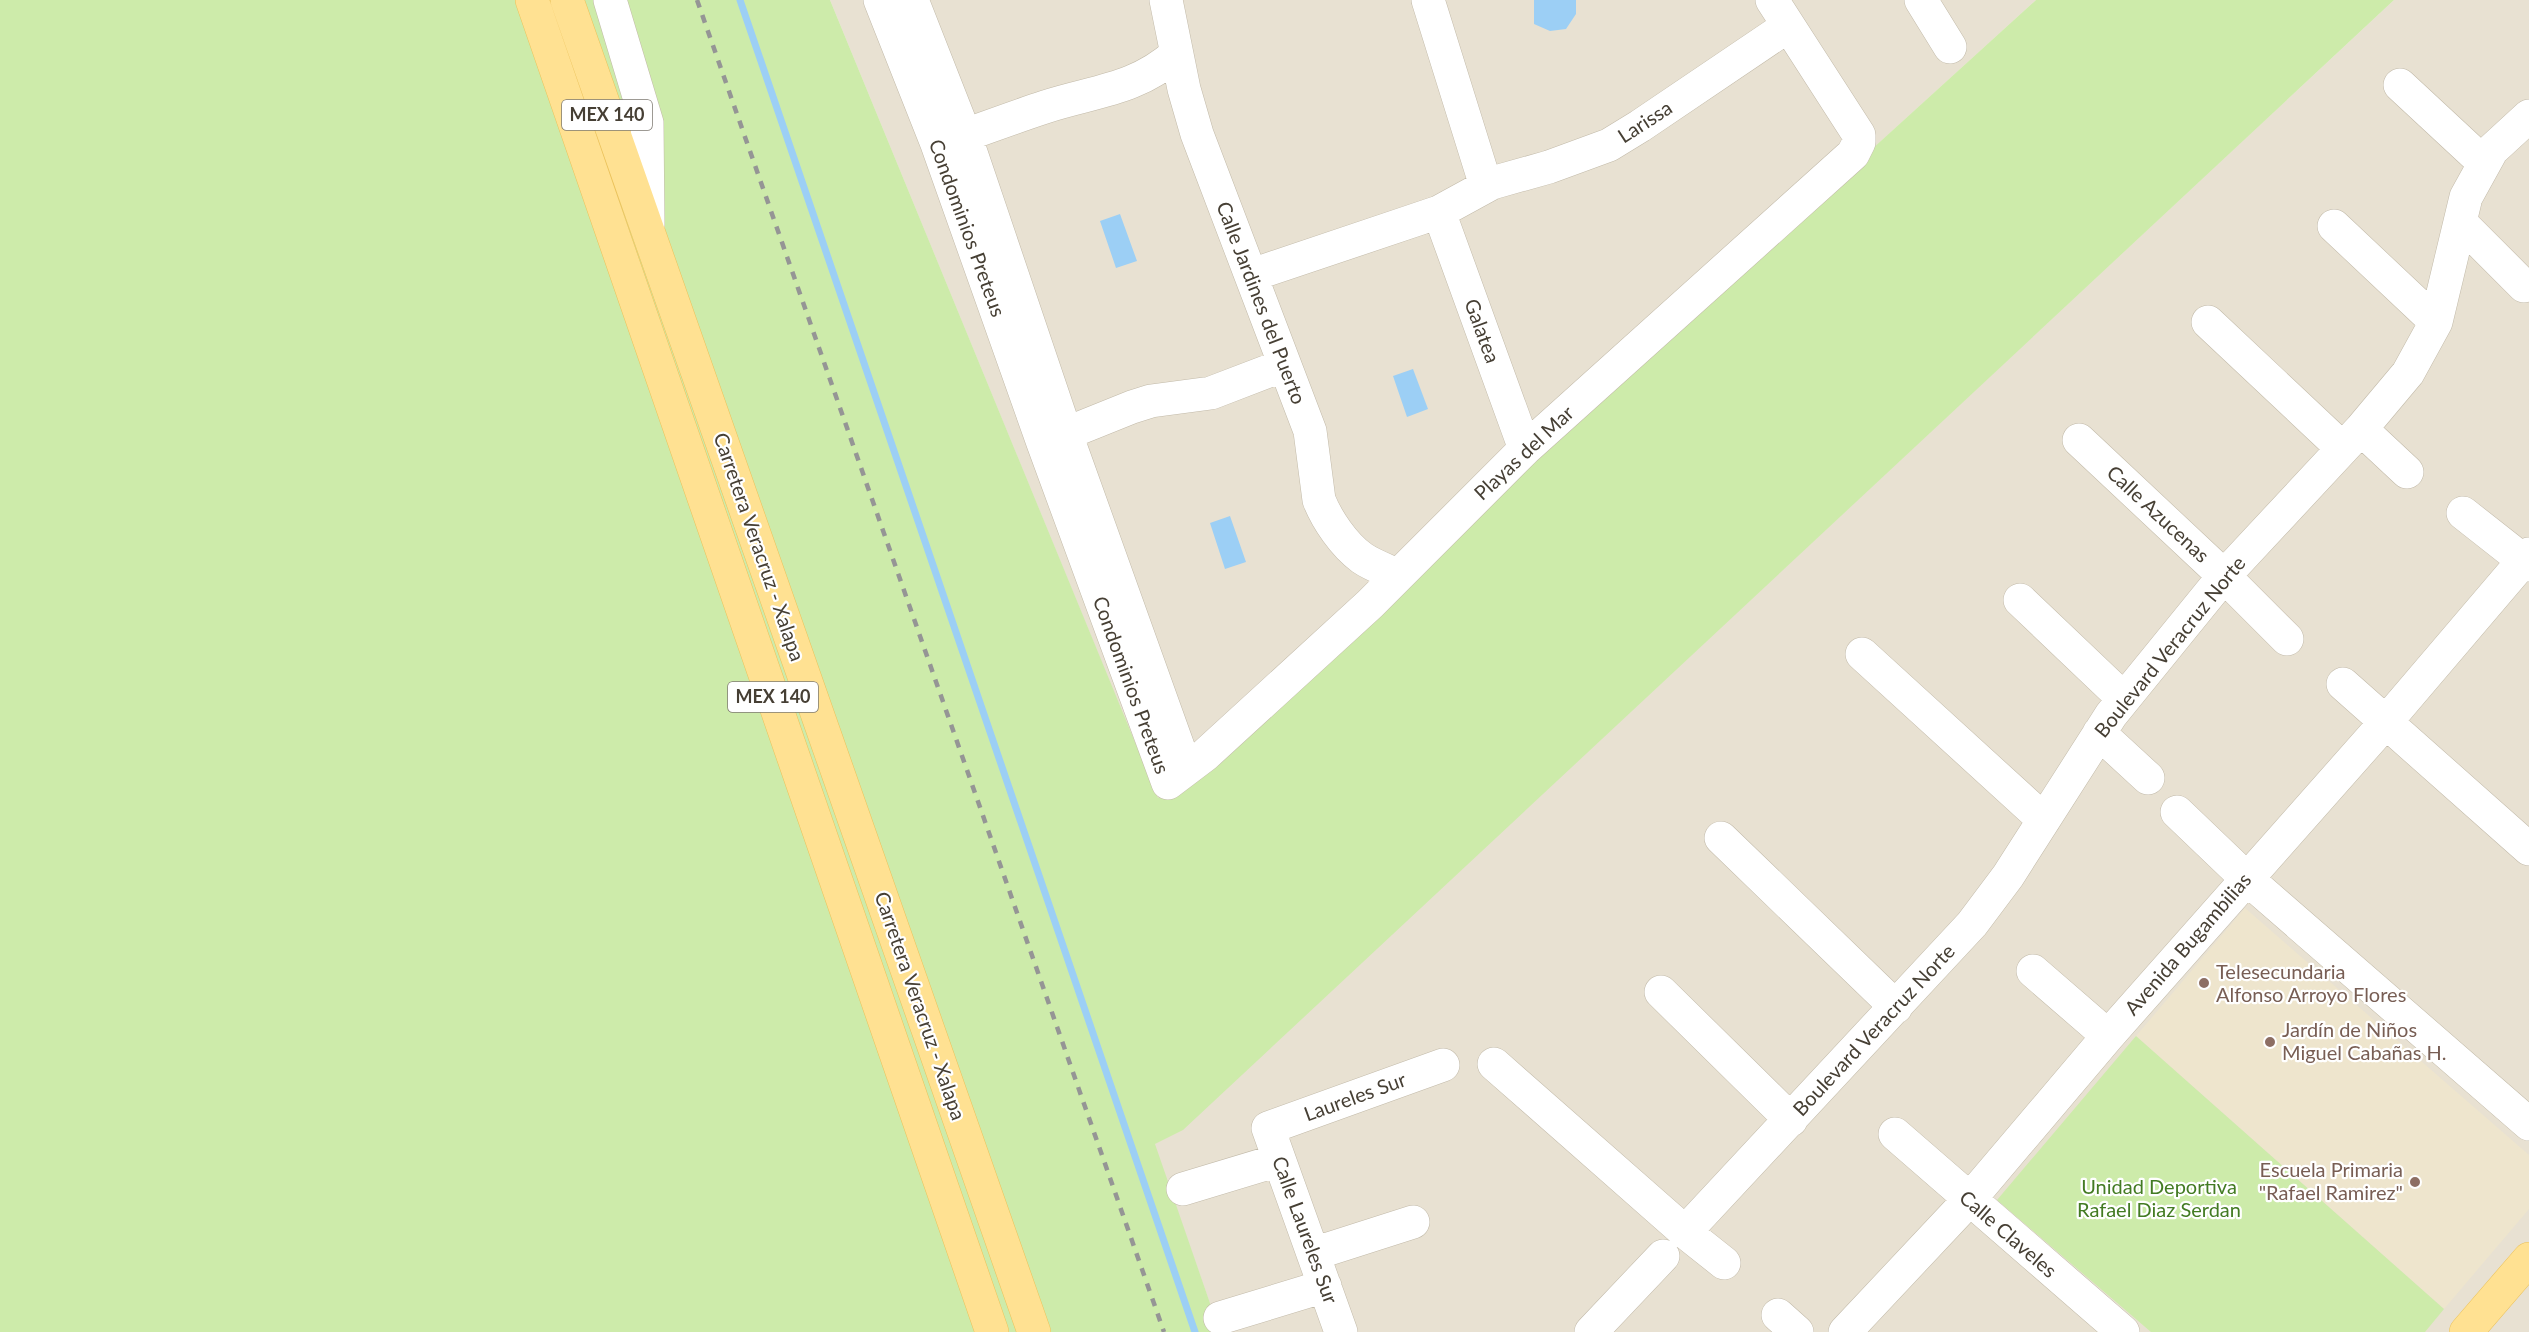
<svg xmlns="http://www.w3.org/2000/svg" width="2529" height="1332" font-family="Lato,sans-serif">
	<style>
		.residential { fill: #e8e1d2 }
		.education { fill: #eee5cd }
		.green { fill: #cdebaa }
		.water { fill: #9ccff5 }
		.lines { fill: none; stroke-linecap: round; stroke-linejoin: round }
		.stream { stroke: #9ccff5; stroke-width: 7 }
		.minor-casing { stroke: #c2baa9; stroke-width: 34 }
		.major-casing { stroke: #ebc25b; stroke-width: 34 }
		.minor { stroke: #fff; stroke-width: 33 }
		.major { stroke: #ffe192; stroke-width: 33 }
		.rail { stroke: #959595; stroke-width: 4.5; stroke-dasharray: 8 8; stroke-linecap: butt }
		.education-dot { fill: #8d6e63; stroke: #fff; stroke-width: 2 }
		.labels { text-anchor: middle; stroke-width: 4.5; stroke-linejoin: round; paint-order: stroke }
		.shield { fill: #fff; stroke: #7e7971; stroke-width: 1.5 }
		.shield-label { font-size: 18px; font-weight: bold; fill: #463f34 }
		.street-label { font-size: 20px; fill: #463f34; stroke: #fff }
		.education-label { font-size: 20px; fill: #785e54; stroke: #fff; text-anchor: start }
		.park-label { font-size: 20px; fill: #437b23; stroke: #fff }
	</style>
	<rect width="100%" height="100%" fill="#f3efe4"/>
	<!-- residential -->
	<path class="residential" d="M830,0H2036L1158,799Z
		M2394,0H2529V1332H1220L1154,1144L1183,1129Z"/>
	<!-- education -->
	<path class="education" d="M2245,908L2529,1155V1209L2444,1309L2136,1036Z"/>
	<!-- green -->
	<path class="green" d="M0,0H830L1158,798L2036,0H2394L1183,1130L1155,1144L1220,1332H0Z
		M2136,1036L2444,1309L2425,1332H2151L1997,1200Z"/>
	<!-- water -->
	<path class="water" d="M1534,0H1576V14L1566,29L1550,31L1534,24Z
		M1120,214L1137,261L1116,268L1100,221Z
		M1413,369L1428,409L1407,417L1393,376Z
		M1230,516L1246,562L1225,569L1210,523Z"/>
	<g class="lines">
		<!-- stream -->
		<path class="stream" d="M740,0L1195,1332"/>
		<!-- minor casing -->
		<g class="minor-casing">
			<path id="minor" d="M610,0L647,123L648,225
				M880,0L937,144L1043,443L1168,783L1205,755L1370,604L1525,449L1853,154L1859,142V135L1772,0
				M912,0L965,135L1066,434L1186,769
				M1166,0L1184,89L1197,134L1310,431L1319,500C1327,520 1344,545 1362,558C1372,565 1386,570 1397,575
				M1428,0L1486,186
				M1921,0L1950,47
				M2400,85L2484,163
				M945,142C978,131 1011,118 1045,107C1094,91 1136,90 1176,54
				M1439,212L1525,449
				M2461,223L2524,286
				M2334,226L2436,322
				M1252,275L1439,212L1492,183L1549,167L1609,145L1640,126L1788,26
				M2208,322L2342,448
				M2361,429L2407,472
				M2079,440L2224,576L2287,639
				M1045,442L1132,407L1151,401L1211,393L1284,365
				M2463,513L2529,565
				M2020,600L2124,699
				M1862,654L2044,820
				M2343,684L2529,849
				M2099,733L2148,778
				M2177,812L2246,878L2529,1124
				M1721,838L1896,1007
				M2033,971L2108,1036
				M1661,992L1791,1120
				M1494,1064L1685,1232L1724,1263
				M1895,1134L2123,1332
				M1183,1189L1279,1160
				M1685,1232L1972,924L2008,876L2111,715L2224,576L2361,429L2408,373L2436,322L2466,197L2492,150L2529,116
				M1313,1254L1413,1222
				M1778,1315L1797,1332
				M1220,1318L1325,1286
				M1341,1332L1268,1128L1443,1065
				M1591,1332L1663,1256
				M1845,1332L1969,1200L2108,1036L2385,723L2529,554"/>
		</g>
		<!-- major casing -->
		<g class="major-casing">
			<path id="major" d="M532,0L992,1332
				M567,0L1034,1332
				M2466,1332L2529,1259"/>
		</g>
		<!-- minor -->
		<use href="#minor" class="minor"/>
		<!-- major -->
		<use href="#major" class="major"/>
		<!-- rail -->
		<path class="rail" d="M697,0L1164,1332"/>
	</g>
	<!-- markers -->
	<g class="education-dot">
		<circle cx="2204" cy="983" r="6"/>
		<circle cx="2270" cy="1042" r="6"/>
		<circle cx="2415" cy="1182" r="6"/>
	</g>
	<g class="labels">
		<!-- shield labels -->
		<g class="shield">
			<rect x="562" y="100" width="90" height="30" rx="4.5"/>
			<rect x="728" y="682" width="90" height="30" rx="4.5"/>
		</g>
		<g class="shield-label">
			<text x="607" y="121">MEX 140</text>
			<text x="773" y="703">MEX 140</text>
		</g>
		<!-- street labels -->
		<g class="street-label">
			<text transform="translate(1645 122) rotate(-33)" y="7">Larissa</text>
			<text transform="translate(967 228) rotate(70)" y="7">Condominios Preteus</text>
			<text transform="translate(1261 303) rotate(69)" y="7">Calle Jardines del Puerto</text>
			<text transform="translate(1482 331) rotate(70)" y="7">Galatea</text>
			<text transform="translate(1524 453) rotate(-43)" y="7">Playas del Mar</text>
			<text transform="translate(2158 514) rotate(43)" y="7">Calle Azucenas</text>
			<text transform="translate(759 547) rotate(71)" y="7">Carretera Veracruz - Xalapa</text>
			<text transform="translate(2170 647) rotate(-51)" y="7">Boulevard Veracruz Norte</text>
			<text transform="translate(1131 685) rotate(70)" y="7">Condominios Preteus</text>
			<text transform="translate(2188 944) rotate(-49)" y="7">Avenida Bugambilias</text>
			<text transform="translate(920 1006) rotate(71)" y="7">Carretera Veracruz - Xalapa</text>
			<text transform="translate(1874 1030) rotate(-47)" y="7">Boulevard Veracruz Norte</text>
			<text transform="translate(1355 1097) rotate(-20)" y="7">Laureles Sur</text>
			<text transform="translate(1305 1230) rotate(70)" y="7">Calle Laureles Sur</text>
			<text transform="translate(2008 1234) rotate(41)" y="7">Calle Claveles</text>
		</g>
		<!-- education labels -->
		<g class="education-label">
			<text x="2216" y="979">Telesecundaria<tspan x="2216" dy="23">Alfonso Arroyo Flores</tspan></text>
			<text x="2282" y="1037">Jardín de Niños<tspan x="2282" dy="23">Miguel Cabañas H.</tspan></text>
			<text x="2403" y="1177" text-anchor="end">Escuela Primaria<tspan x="2403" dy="23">"Rafael Ramirez"</tspan></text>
		</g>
		<!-- park labels -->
		<g class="park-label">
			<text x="2159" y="1194">Unidad Deportiva<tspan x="2159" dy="23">Rafael Diaz Serdan</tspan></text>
		</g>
	</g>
</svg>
